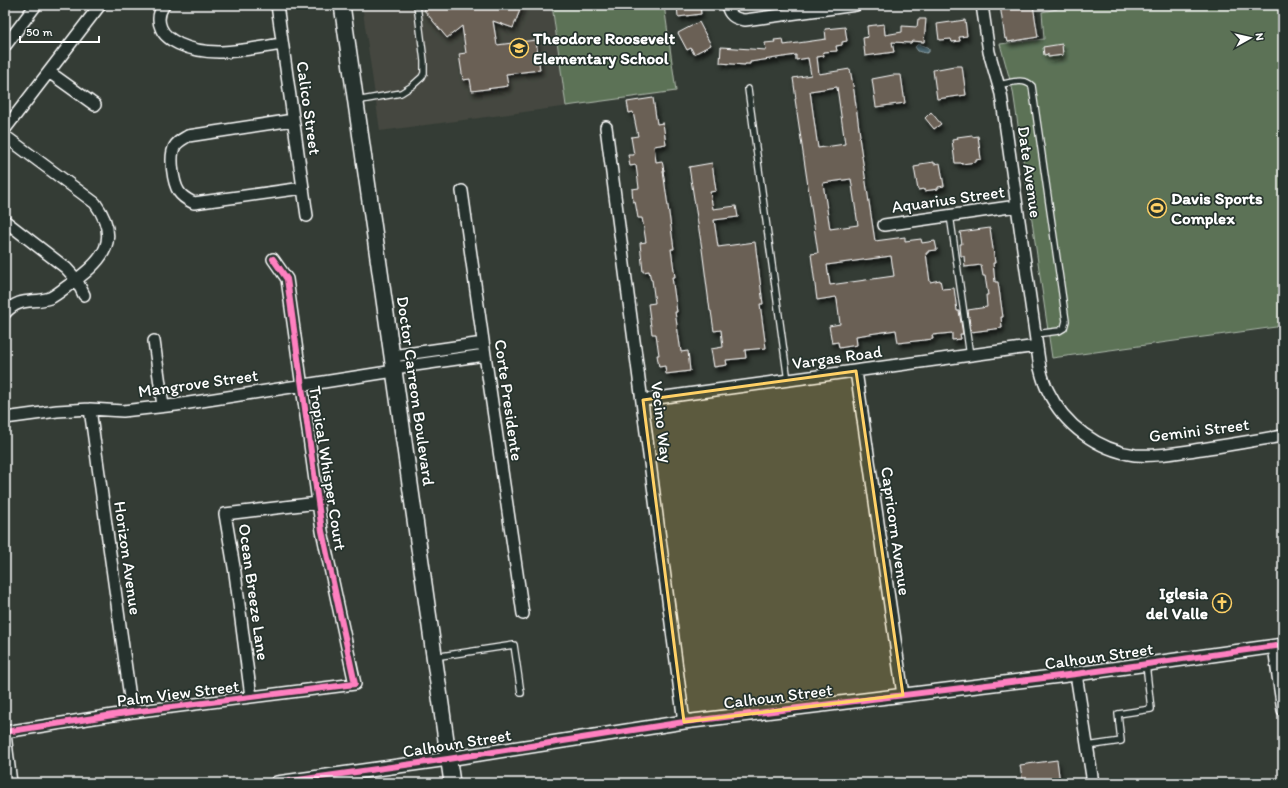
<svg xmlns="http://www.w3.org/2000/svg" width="1288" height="788" font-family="Itim,sans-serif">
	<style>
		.built { fill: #44473f }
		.green { fill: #5b7257; stroke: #adb8ab }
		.water { fill: #4a6670; stroke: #92a3a9 }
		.building { fill: #6b6055; stroke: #fff; fill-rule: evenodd; filter: url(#shadow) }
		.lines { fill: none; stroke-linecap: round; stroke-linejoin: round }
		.service-casing { stroke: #fff; stroke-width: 8 }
		.minor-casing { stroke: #fff; stroke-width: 14 }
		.tertiary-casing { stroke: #fff; stroke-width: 16 }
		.secondary-casing { stroke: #fff; stroke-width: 18 }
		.service { stroke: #26332d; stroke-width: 5.5 }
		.minor { stroke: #26332d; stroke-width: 11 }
		.tertiary { stroke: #26332d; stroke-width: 13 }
		.secondary { stroke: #26332d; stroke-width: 15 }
		.cycleway-casing { stroke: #26332d; stroke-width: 8 }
		.cycleway { stroke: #ff80c0; stroke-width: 6 }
		.marked { fill: #ffd166; fill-opacity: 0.2; stroke: #ffd166; stroke-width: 3; stroke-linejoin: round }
		.labels { text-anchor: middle; stroke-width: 3.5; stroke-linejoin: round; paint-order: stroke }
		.poi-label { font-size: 17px; font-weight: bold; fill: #fff; stroke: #26332d; text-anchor: start }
		.street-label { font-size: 17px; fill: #fff; stroke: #26332d }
	</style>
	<defs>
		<filter id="shadow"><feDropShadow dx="2.5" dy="4.5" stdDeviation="2" flood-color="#0009"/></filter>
	</defs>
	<rect width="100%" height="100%" fill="#343c35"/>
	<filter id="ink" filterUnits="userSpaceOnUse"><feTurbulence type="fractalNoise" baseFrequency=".025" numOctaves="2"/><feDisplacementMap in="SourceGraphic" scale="8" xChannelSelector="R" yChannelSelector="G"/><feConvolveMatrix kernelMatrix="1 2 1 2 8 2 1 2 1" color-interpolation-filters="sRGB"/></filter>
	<g filter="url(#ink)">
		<!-- built -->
		<path class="built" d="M362,5H665L677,92L380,131Z"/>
		<!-- green -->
		<path class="green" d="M552,5H664L676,91L566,106Z
			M1057,5H1283V326L1052,358L1013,91L1000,44L1044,39L1042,12L1057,9Z"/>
		<!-- water -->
		<path class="water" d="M918,44L927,47L929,49V52L926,53L918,51L915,47Z"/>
		<!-- building -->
		<path class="building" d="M431,5H522L513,28L493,21L497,45L536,40L540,70L506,74L508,86L472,91L470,79L463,80L459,54L466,53L462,26L447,38L424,10Z
			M677,5H700L701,14L678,17Z
			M1000,5H1033L1038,37L1008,42L1007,38L1005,39Z
			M918,19H926L924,42L912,41L911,43L892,42L894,52L865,56L863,38L868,37L867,26L884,24L885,35L902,32V26L917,27Z
			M965,20L967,36L959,37L960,41L952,42L951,39L939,40L937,24Z
			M699,22L711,45L694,54L691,48L687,50L678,33Z
			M845,27L847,41L842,42V45L836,46L837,51L823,52L824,56L817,57L819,74L850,69L854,91L860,136L859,137L875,241L905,237V241L921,239L922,243L935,241L937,250L928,251V253H926L930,282L940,280L942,289L954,288L957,311H959L963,334H960L961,339L952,340V333L932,335L933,339L898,343L896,330L856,336L857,345L839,348L838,342L832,343L829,326L840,324L837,300L836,297L817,300L811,254L818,253L795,99H796L793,78L811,75L808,58L796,60V55L750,62V64H745V65L720,63L721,47L766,50L765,43L775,42L774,40L783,39L784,45L826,39L825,29ZM837,87L845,144L818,148L810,91ZM851,179L858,225L830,229L823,183ZM891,256L894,276L830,285L827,265Z
			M1062,44L1063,55L1048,57V54L1044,55L1043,47Z
			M954,66H962L966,95L937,99L933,70Z
			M893,75H901L905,103L876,107L872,79Z
			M653,98L657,124L663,123L666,144L654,146L656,162L662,161L664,171H663L674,249H671L675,277H672L677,312H675L681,352L688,351L690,371L666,374L665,366L659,367L657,355H659L656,334H652L648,304L655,303L652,280H651L649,271L643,272L640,243L646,242L643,223L642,218H638L635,201L633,202L632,189L639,188L636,165L630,166L628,155H634L631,137L638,136L633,112L629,113L627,102Z
			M931,112L941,124L934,129L925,118Z
			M972,135V137L978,136L981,159L976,160V162L962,164L961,163H955L952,140L958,139L957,137Z
			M934,162V164L940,163L944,186L938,187V189L924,191V189L918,190L914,167L920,166V164Z
			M712,163L716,191L710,192L713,209L736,206L738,217L714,220L718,247L755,242L763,304H760L766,348L745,350L746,358L726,360L727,365L714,367L711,349L723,347L721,330L714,331L711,311H710L702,249L689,167Z
			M990,228L995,263H993L995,282H998L1003,317H1001L1002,328L971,332L968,310L987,307L986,295H988L985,276H983L981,265L965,267L964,256H961L960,244H962L960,232Z
			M1057,760L1060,783H1023L1020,765Z"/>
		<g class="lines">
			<!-- service casing -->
			<g class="service-casing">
				<path id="service" d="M998,85C1010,83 1024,77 1032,86L1066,321L1064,328L1059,331L1035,334
					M748,89L788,381
					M356,101L401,93L412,86L422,77L424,73V61L417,5
					M950,215L970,356
					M434,657L514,645L521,693
					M1087,746L1121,741L1118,714L1151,709L1146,664"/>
			</g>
			<!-- minor casing -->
			<g class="minor-casing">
				<path id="minor" d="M164,5C159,12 157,19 161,28C164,36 171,40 179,44C211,59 248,49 282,44
					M277,5L307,216
					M727,5C729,15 734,19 745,20L856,5
					M982,5L989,52L1001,94L1040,368C1042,376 1044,384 1048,391C1064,425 1098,450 1135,455C1157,457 1180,452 1202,449C1229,445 1256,440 1283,436
					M5,46L36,5
					M49,72L95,105
					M293,120L188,136C183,139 178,141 175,146C169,155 173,183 179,192C183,198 188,200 194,203L303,188
					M606,127L684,722
					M5,129L100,5
					M5,136L95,203C121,239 104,260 73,282C67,286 57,295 50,298C33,304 20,296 5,313
					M462,191L485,355L523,614
					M5,221L66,268L76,279L84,295
					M884,225L1017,206
					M154,341L163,406
					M392,356L483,343
					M394,368L485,355
					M856,371L903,695
					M643,400L1037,346
					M90,409L132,712
					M5,418L57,411L90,409L123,411L176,405L394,371
					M1274,646L1278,676
					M1076,674L1093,783
					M1283,675L1278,676L1283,710
					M251,697L235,573L225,514L318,503
					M5,732L132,712L355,684L322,531L287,279L273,259
					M5,734L11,783"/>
			</g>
			<!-- tertiary casing -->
			<g class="tertiary-casing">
				<path id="tertiary" d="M277,783L448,759L684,722L1076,674L1283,645"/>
			</g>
			<!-- secondary casing -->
			<g class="secondary-casing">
				<path id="secondary" d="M342,5L392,356L452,783"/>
			</g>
			<!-- service -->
			<use href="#service" class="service"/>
			<!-- minor -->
			<use href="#minor" class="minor"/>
			<!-- tertiary -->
			<use href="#tertiary" class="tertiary"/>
			<!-- secondary -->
			<use href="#secondary" class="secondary"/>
			<!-- cycleway casing -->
			<g class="cycleway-casing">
				<path id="cycleway" d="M5,732L132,712L355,684L322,531L287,279L273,259
					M277,783L448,759L684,722L1076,674L1283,645"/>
			</g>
			<!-- cycleway -->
			<use href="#cycleway" class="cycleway"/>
		</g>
	</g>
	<!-- marked area -->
	<path class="marked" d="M856,371L903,695L684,722L643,400Z"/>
	<!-- icons -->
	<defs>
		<g id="school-ring" transform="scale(1)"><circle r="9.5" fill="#26332d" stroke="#ffd166" stroke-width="1.5"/><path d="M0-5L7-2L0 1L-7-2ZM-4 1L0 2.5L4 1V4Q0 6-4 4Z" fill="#ffd166"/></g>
		<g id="stadium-ring" transform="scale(1)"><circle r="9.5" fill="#26332d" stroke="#ffd166" stroke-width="1.5"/><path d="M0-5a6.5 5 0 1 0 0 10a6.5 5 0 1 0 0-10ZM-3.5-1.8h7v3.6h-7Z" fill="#ffd166"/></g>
		<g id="church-ring" transform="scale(1)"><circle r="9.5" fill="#26332d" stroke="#ffd166" stroke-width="1.5"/><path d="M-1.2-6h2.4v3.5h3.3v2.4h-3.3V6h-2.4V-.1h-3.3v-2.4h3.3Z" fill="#ffd166"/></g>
	</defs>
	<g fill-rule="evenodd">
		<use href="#school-ring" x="519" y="48"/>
		<use href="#stadium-ring" x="1157" y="208"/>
		<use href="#church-ring" x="1222" y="603"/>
	</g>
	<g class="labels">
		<!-- poi labels -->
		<g class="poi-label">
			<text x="533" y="44">Theodore Roosevelt<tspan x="533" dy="20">Elementary School</tspan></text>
			<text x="1171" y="204">Davis Sports<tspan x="1171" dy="20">Complex</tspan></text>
			<text x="1208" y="599" text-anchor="end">Iglesia<tspan x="1208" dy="20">del Valle</tspan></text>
		</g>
		<!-- street labels -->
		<g class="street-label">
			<text transform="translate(309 108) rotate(82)" y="6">Calico Street</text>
			<text transform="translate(1030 172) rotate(82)" y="6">Date Avenue</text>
			<text transform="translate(948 199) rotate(-8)" y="6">Aquarius Street</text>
			<text transform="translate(837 357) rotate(-8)" y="6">Vargas Road</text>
			<text transform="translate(198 383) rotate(-8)" y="6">Mangrove Street</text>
			<text transform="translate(416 391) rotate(82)" y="6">Doctor Carreon Boulevard</text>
			<text transform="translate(509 400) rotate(82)" y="6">Corte Presidente</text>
			<text transform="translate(662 422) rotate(83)" y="6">Vecino Way</text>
			<text transform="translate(1199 430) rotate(-7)" y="6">Gemini Street</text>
			<text transform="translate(328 468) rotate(81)" y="6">Tropical Whisper Court</text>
			<text transform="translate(896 531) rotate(82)" y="6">Capricorn Avenue</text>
			<text transform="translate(128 558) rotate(82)" y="6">Horizon Avenue</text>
			<text transform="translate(254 592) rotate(82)" y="6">Ocean Breeze Lane</text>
			<text transform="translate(1099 656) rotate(-8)" y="6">Calhoun Street</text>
			<text transform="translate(178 693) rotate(-7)" y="6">Palm View Street</text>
			<text transform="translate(778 696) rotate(-7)" y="6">Calhoun Street</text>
			<text transform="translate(457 743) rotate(-9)" y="6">Calhoun Street</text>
		</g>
	</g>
	<!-- margin -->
	<rect width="1288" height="788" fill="none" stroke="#26332d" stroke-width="20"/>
	<rect x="10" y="10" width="1268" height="768" fill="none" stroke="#fff" stroke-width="1.5" filter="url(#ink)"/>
	<!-- north arrow -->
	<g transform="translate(1250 38) rotate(82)" stroke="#26332d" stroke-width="3" paint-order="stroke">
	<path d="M0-3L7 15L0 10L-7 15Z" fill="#ffffff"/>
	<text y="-6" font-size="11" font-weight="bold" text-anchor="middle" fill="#ffffff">N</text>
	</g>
	<!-- scale -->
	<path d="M20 36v6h79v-6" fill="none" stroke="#ffffff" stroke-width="2"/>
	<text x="26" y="36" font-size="12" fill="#ffffff" stroke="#26332d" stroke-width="3" paint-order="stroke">50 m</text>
</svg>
